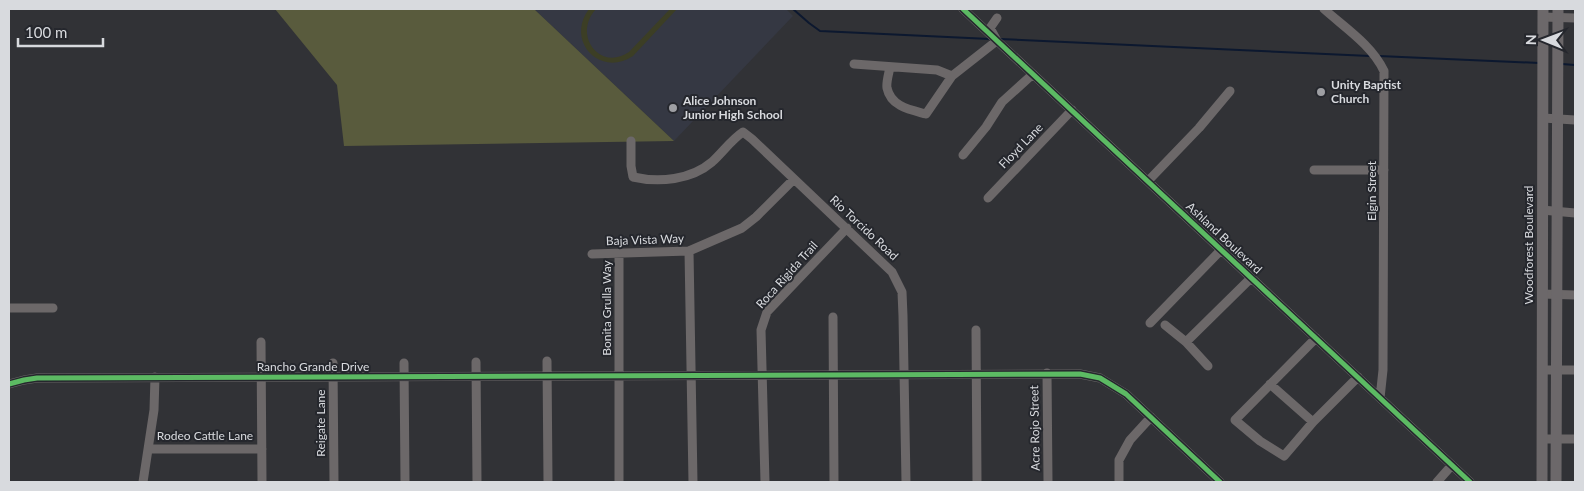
<svg xmlns="http://www.w3.org/2000/svg" width="1584" height="491" font-family="Lato,sans-serif">
	<style>
		.built { fill: #353843 }
		.green { fill: #3c3e25 }
		.forest { fill: #595b3d }
		.lines { fill: none; stroke-linecap: round; stroke-linejoin: round }
		.stream { stroke: #0c182f; stroke-width: 2 }
		.minor { stroke: #6c6869; stroke-width: 9 }
		.major { stroke: #6c686a; stroke-width: 11 }
		.cycleway-casing { stroke: #25272d; stroke-width: 8 }
		.cycleway { stroke: #5cba63; stroke-width: 5 }
		.poi-dot { fill: #9e9fa3; stroke: #25272d; stroke-width: 2 }
		.labels { text-anchor: middle; stroke-width: 4; stroke-linejoin: round; paint-order: stroke }
		.poi-label { font-size: 12px; font-weight: bold; fill: #d8dade; stroke: #25272d; text-anchor: start }
		.street-label { font-size: 12px; fill: #d8dade; stroke: #25272d }
	</style>
	<rect width="100%" height="100%" fill="#313236"/>
	<!-- built -->
	<path class="built" d="M534,9H786L793,16L674,141Z"/>
	<!-- green -->
	<path class="green" d="M589,9H596C572,35 600,72 629,52L670,9H677L633,56C600,78 565,41 589,9Z"/>
	<!-- forest -->
	<path class="forest" d="M275,9H534L674,141L344,146L337,85Z"/>
	<g class="lines">
		<!-- stream -->
		<path class="stream" d="M793,9L809,23L820,31L990,39
			M1000,39L1370,56
			M1379,56L1539,63
			M1562,64L1575,65"/>
		<!-- minor -->
		<path class="minor" d="M963,9L1470,482
			M1324,9C1344,27 1372,45 1384,71L1383,370L1380,398
			M1543,17L1575,18
			M854,64L937,70L952,76
			M890,67C889,73 886,82 887,88C891,107 911,110 926,114L952,76L994,43L996,39L990,28L997,18
			M1543,118L1575,120
			M631,141V166L633,177C659,183 691,180 712,162C723,152 731,140 743,132L752,139L892,272L902,292L903,316L906,482
			M963,155L986,127L1002,102L1033,74
			M1314,170H1384
			M1148,181L1199,128L1230,91
			M988,198L1072,110
			M1542,210L1575,213
			M689,251L693,482
			M592,254L689,251L742,228L756,217L794,179
			M1542,294L1575,295
			M9,308H53
			M833,317L834,482
			M1150,323L1221,250
			M1165,325L1186,342L1208,366
			M976,330L977,482
			M1316,338L1235,420L1260,441L1284,456L1313,422L1358,377
			M261,342L262,482
			M1186,342L1251,278
			M547,361L548,482
			M476,362L477,482
			M333,363L334,482
			M404,363L405,482
			M1542,370H1575
			M1047,373L1048,482
			M9,384L24,380L37,378L1080,374L1100,378L1126,394L1220,482
			M1270,384L1313,422
			M1543,439H1575
			M148,449H262
			M143,482L154,410L155,377
			M619,482V253
			M765,482L761,330L767,312L847,228
			M1119,482V460L1130,440L1151,417
			M1437,482L1452,465"/>
		<!-- major -->
		<path class="major" d="M1542,482L1543,9
			M1556,482L1558,9"/>
		<!-- cycleway casing -->
		<g class="cycleway-casing">
			<path id="cycleway" d="M963,9L1470,482
				M9,384L24,380L37,378L1080,374L1100,378L1126,394L1220,482"/>
		</g>
		<!-- cycleway -->
		<use href="#cycleway" class="cycleway"/>
	</g>
	<!-- markers -->
	<g class="poi-dot">
		<circle cx="1321" cy="92" r="5"/>
		<circle cx="673" cy="108" r="5"/>
	</g>
	<g class="labels">
		<!-- poi labels -->
		<g class="poi-label">
			<text x="1331" y="89">Unity Baptist<tspan x="1331" dy="14">Church</tspan></text>
			<text x="683" y="105">Alice Johnson<tspan x="683" dy="14">Junior High School</tspan></text>
		</g>
		<!-- street labels -->
		<g class="street-label">
			<text transform="translate(1021 146) rotate(-46)" y="4">Floyd Lane</text>
			<text transform="translate(1372 191) rotate(-90)" y="4">Elgin Street</text>
			<text transform="translate(864 228) rotate(43)" y="4">Rio Torcido Road</text>
			<text transform="translate(1224 238) rotate(43)" y="4">Ashland Boulevard</text>
			<text transform="translate(645 240) rotate(-2)" y="4">Baja Vista Way</text>
			<text transform="translate(1529 245) rotate(-90)" y="4">Woodforest Boulevard</text>
			<text transform="translate(787 275) rotate(-48)" y="4">Roca Rigida Trail</text>
			<text transform="translate(607 308) rotate(-90)" y="4">Bonita Grulla Way</text>
			<text x="313" y="371">Rancho Grande Drive</text>
			<text transform="translate(321 423) rotate(-90)" y="4">Reigate Lane</text>
			<text transform="translate(1035 428) rotate(-91)" y="4">Acre Rojo Street</text>
			<text x="205" y="440">Rodeo Cattle Lane</text>
		</g>
	</g>
	<!-- border -->
	<rect width="1584" height="491" fill="none" stroke="#d8dade" stroke-width="20"/>
	<!-- north arrow -->
	<g transform="translate(1544 40) rotate(271)" stroke="#25272d" stroke-width="4" paint-order="stroke">
	<path d="M0-4L9 19L0 12L-9 19Z" fill="#d8dade"/>
	<text y="-8" font-size="14" font-weight="bold" text-anchor="middle" fill="#d8dade">N</text>
	</g>
	<!-- scale -->
	<path d="M18 38v8h85v-8" fill="none" stroke="#d8dade" stroke-width="2.5"/>
	<text x="25" y="38" font-size="15" fill="#d8dade" stroke="#25272d" stroke-width="4" paint-order="stroke">100 m</text>
</svg>
